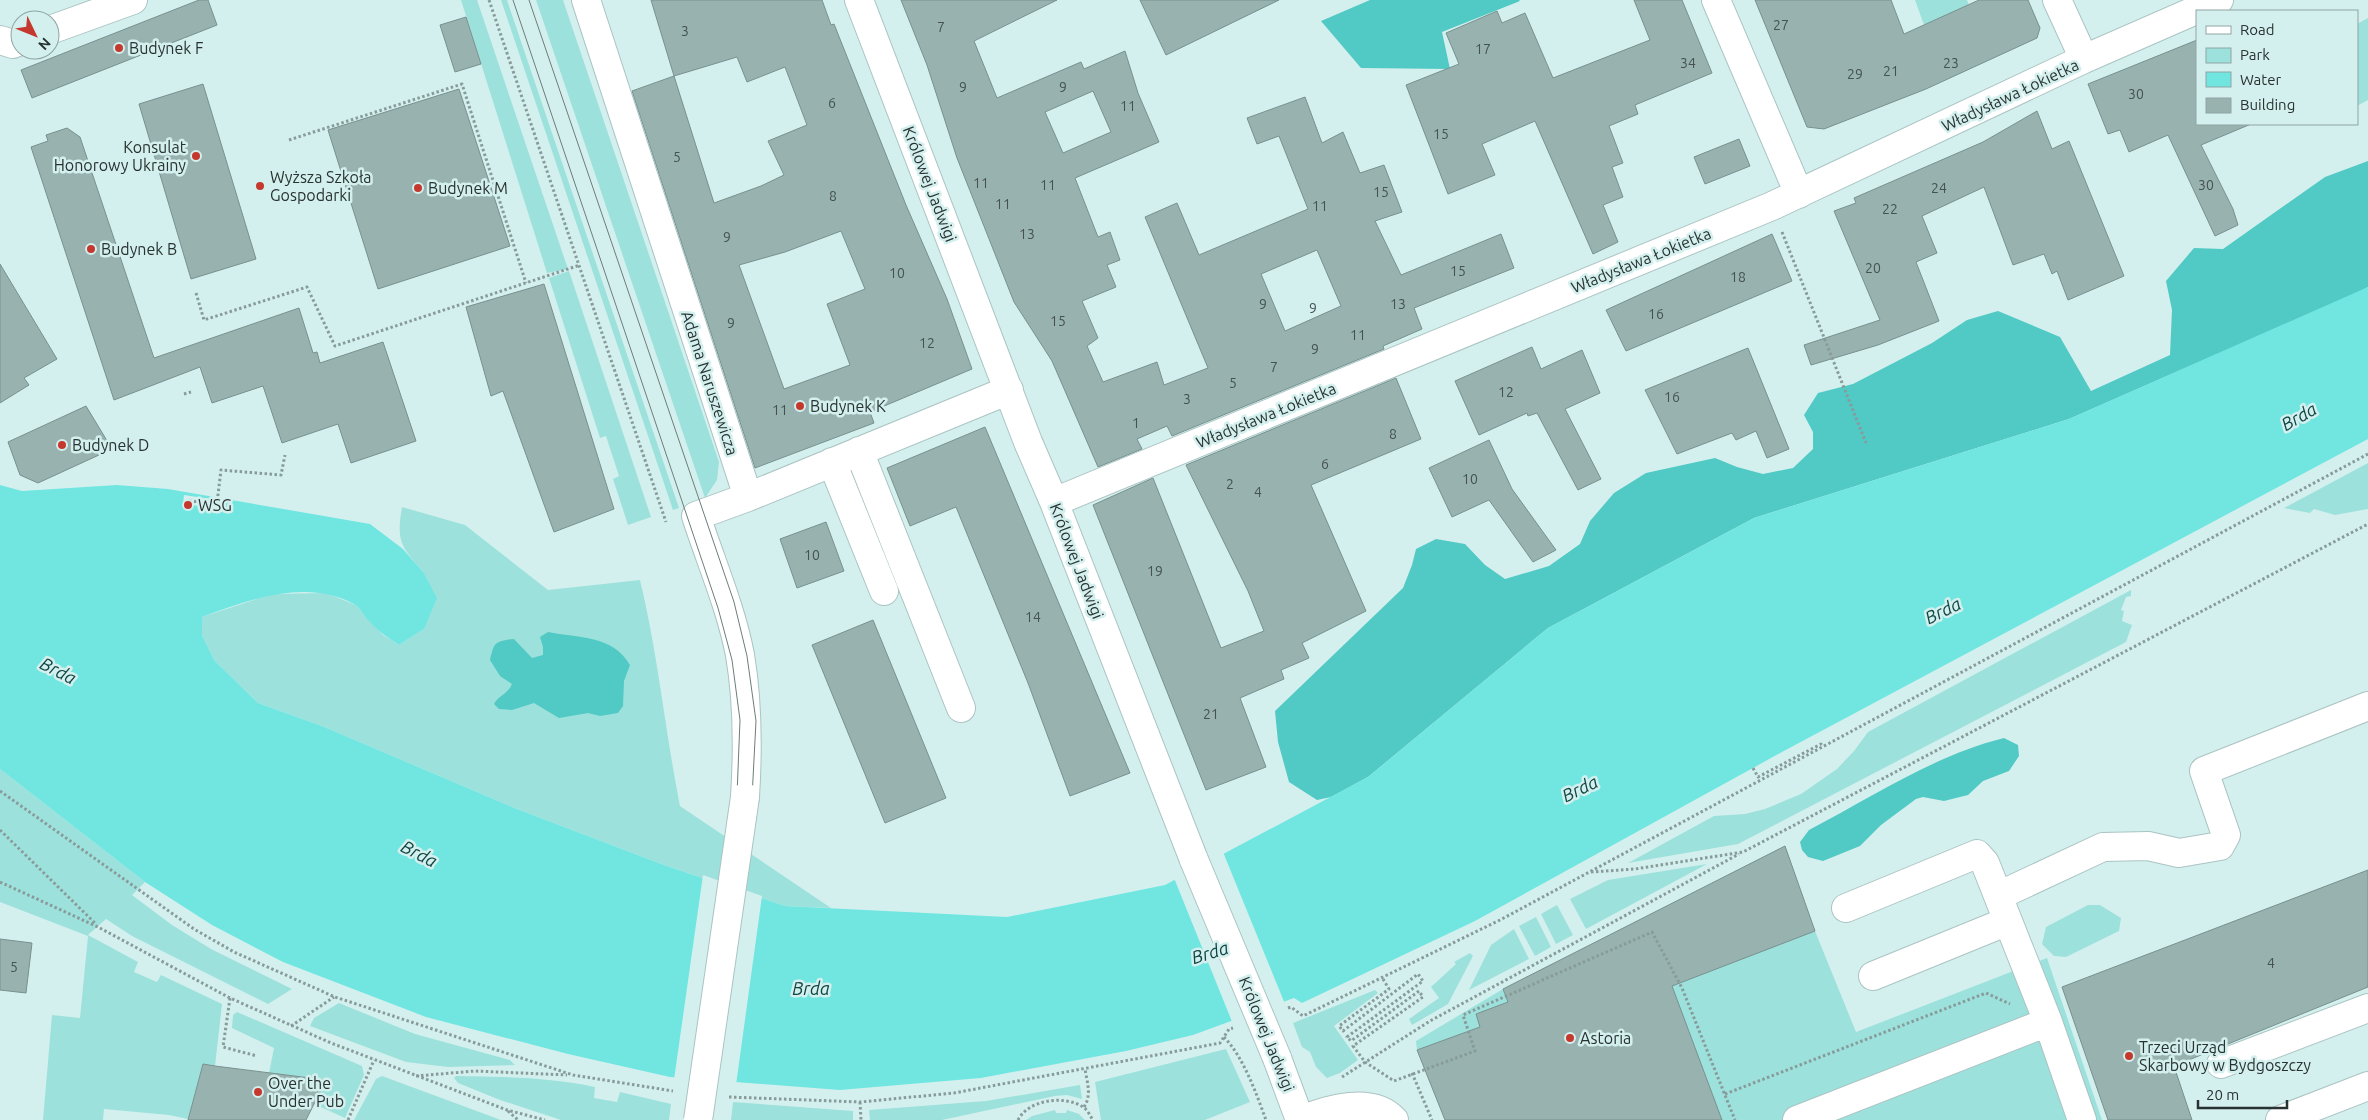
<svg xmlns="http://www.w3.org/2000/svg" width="2368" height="1120" font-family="Ubuntu,sans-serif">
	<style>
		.green { fill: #9de1dd }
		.forest { fill: #51c9c4 }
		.water { fill: #71e6e1 }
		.pier { fill: #d4f0ee }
		.building { fill: #98b2b0; stroke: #78918f; fill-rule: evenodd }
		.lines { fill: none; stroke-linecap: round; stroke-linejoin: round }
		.minor-casing { stroke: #aac4c3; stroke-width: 30 }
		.path { stroke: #879b9a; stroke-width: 3; stroke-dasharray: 2.5 2.5; stroke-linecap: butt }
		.minor { stroke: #fff; stroke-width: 28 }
		.tram { stroke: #6c7d7c; stroke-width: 1 }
		.minor-bridge-casing { stroke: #aac4c3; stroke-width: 30; stroke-linecap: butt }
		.minor-bridge { stroke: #fff; stroke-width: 28 }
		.poi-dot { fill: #c5382e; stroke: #d4f0ee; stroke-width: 2 }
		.labels { text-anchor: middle; stroke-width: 5; stroke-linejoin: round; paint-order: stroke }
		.number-label { font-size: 14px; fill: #445252 }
		.poi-label { font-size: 16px; fill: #283232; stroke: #d4f0ee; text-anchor: start }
		.street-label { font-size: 16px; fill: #283232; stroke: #d4f0ee }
		.water-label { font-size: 18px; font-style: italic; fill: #0f4543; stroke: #d4f0ee }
	</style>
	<rect width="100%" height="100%" fill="#d4f0ee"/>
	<!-- green -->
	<path class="green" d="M461,0H477L568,269L547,273Z
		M501,0H507L679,508L673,510Z
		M536,0H563L719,462L717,480L705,498Z
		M1915,0H1967L1969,5L1924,25Z
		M2368,18V100L2357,106V24Z
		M569,271L651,517L628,525L613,479L619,476L606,436L600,438L549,278Z
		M2368,463V509L2335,515L2314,509L2310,513L2284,508Z
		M402,507L465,525L548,590L640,580C658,654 665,731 680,806L831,908L785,906L664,865L517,809L322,726L258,703L214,660L202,635V617L272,594L326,593L356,605L383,635L399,645L424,629L423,572C401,546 396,542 402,507Z
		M2131,590V596L2126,597L2121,610L2124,611L2122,621L2132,625L2126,642L1738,844L1628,863L1714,816L1745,814L1765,809L1801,794L1837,769L1854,751L1868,732Z
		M0,769L145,882L132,895L172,925L211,949L292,989L268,1004L132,936L106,919L88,935L138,962L134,972L157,982L161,975L222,1004L215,1066L203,1064L188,1119L169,1115L104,1109L103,1120H43L52,1015L80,1018L88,936L0,902Z
		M1785,846L1815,931L1856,1032L2047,958L2102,1120H1445L1417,1050L1416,1041L1503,989Z
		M1707,864L1586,929L1570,899L1608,880Z
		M1557,905L1573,935L1556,944L1541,914Z
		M2088,905H2100L2121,918L2119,931L2066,957L2054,956L2042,944L2046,927Z
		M1536,917L1551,947L1535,956L1519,926Z
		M1514,929L1529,959L1469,990L1491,945Z
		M1470,953L1473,956L1448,1004L1412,1025L1409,1019L1439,998L1431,987L1456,964L1454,962Z
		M1375,990L1378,993L1334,1026L1358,1060L1340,1073L1327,1078L1316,1067L1310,1052L1302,1047L1293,1023Z
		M339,1003L415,1034L510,1060L515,1065L448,1067L406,1062L310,1026L314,1018Z
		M237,1012L362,1066L364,1075L345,1118L314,1104L325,1080L269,1073L274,1048L232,1028L233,1015Z
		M1226,1049L1250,1102L1205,1120H1101L1095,1082Z
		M382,1076L501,1120H354L376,1079Z
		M456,1076C502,1077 549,1077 595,1087L594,1098L617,1102L620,1092L671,1104L669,1120H561L500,1100L458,1083L454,1078Z
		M1080,1085L1082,1099L1067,1095L1055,1096L942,1120H870L869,1110L986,1101Z
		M733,1102L853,1111V1120H731Z
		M1055,1110L1056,1113H1066L1067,1110L1079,1114L1085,1120H1026L1032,1116Z"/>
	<!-- forest -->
	<path class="forest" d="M1370,0H1519L1520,1L1442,32L1450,69L1361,68L1321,21Z
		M2368,161V287L2359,292L2069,419L1754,518L1548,628L1368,777L1331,797L1317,800L1289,782L1278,742L1275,711L1403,588L1412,565L1416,549L1436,539L1465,544L1485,565L1505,579L1549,566L1580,544L1590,521L1614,493L1646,473L1715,458L1737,467L1763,474L1793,468L1813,449V432L1804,415L1818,393L1853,384L1932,343L1967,320L1998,311L2060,337L2091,391L2170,355L2172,310L2166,281L2194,248L2223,249L2325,177Z
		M548,632C578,638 613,635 630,665L624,681L623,706L618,713L600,716L588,713L559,718L534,703L512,710L499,709L494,704C499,695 508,694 512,684L500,676L490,660C494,642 495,641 514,639L532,658L543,655V647L540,637Z
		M2004,738L2018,745L2019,756L2009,771L1983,781L1968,795L1944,801L1923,797L1916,799L1881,825L1860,846L1823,861L1808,857L1802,850L1800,842L1809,830C1872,797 1935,755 2004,738Z"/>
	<!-- water -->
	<path class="water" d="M2368,287V439L1782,752L1475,921L1302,1003L1294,998L1193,1035L1126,1051L981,1078L840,1090L670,1077L568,1054L426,1017L283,962L212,925L145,882L0,769V485L22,491L117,485L168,489L370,524L403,549L423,572L437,598L424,629L399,645C388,638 378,631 369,621C364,616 360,607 354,604C306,578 249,600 202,617V635L214,660L258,703L322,726L517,809L664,865L785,906L1007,917L1165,885L1368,777L1548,628L1754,518L2069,419Z"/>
	<!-- pier -->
	<path class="pier" d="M184,495L224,501L223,509L183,504Z
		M1223,852L1285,1004L1233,1024L1174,878Z
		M703,875L762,896L736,1085L674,1080Z"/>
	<!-- building -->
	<path class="building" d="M199,0H208L217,25L32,98L21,70Z
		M651,0H822L831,25L834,24L906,205L947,299L972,369L870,412L874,423L755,468L632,91L674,76ZM737,57L747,82L785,67L807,125L768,141L784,175L761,186L714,203L674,76ZM841,231L865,289L827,304L850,365L784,389L739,265L785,252Z
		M901,0H1057L974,41L997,98L1081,62L1084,69L1125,51L1138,93L1159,142L1075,178L1098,237L1110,232L1120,260L1107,265L1116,287L1082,301L1098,338L1087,346L1103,382L1157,362L1164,385L1208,368L1145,217L1177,203L1199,255L1308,209L1279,136L1257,144L1247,118L1305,97L1322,143L1343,132L1360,173L1384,165L1402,212L1375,221L1401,275L1501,234L1514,268L1414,308L1422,329L1383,346L1384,349L1172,436L1167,426L1137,439L1142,449L1098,467L1052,361L1014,302L957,158L927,65ZM1093,91L1111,132L1063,153L1045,112ZM1317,250L1341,306L1285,331L1261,274Z
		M1140,0H1279L1166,55Z
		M1634,0H1682L1712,73L1635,105L1638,114L1609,126L1623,163L1612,167L1623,197L1603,205L1618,242L1593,254L1535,121L1482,144L1495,175L1448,194L1406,85L1459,64L1446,33L1497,11L1502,23L1525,13L1553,78L1650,40Z
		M1755,0H1891L1904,34L1979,0H2028L2040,28L2037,38L1926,89L1824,129L1807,127Z
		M466,17L481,64L455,72L440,25Z
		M2197,40V124H2251L2201,145L2233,209L2238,225L2215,236L2168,135L2129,152L2120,130L2108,134L2088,84Z
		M203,84L256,259L191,279L139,104Z
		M459,89L510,246L378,289L328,130Z
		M2037,111L2052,149L2069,141L2124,276L2068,300L2057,271L2052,274L2044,254L2013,265L1984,187L1922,216L1937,253L1916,262L1939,321L1878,345L1811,365L1804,345L1880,320L1834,211L1856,203L1854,198L1983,142Z
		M67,128L80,137L154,358L299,308L313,353L317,352L320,363L383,342L416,441L351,463L338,424L282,443L263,386L212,403L200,367L114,400L31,147L48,141L46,135Z
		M1739,139L1750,166L1705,184L1694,157Z
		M1772,234L1792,281L1626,351L1606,310Z
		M0,264L57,359L24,378L29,385L0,403Z
		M544,284L614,509L554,532L503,391L491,396L466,307Z
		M1532,347L1541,369L1582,350L1600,393L1565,409L1601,479L1578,490L1537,413L1528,416L1527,413L1479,435L1455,381Z
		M1748,348L1789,449L1767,458L1756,431L1736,440L1732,433L1677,454L1645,390Z
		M1396,378L1421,439L1311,485L1366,611L1302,643L1309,658L1281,670L1284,679L1240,698L1266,767L1206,790L1093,505L1153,478L1221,648L1264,631L1248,591L1186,465Z
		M86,406L112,449L38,483L20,475L8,442Z
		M985,427L1130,773L1070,796L1028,683L956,507L910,526L887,468Z
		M1489,440L1512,489L1556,550L1533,562L1489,500L1452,517L1429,468Z
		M826,522L844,571L797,588L780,539Z
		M873,620L946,798L885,823L812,645Z
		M1785,846L1815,931L1672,986L1722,1120H1445L1417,1050L1480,1027L1476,1014L1508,1002L1503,989Z
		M2368,870V987L2174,1066L2192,1120H2108L2062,987Z
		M0,939L32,943L26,993L0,990Z
		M203,1064L215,1066L326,1080L306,1120H188Z"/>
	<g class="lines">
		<!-- minor casing -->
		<g class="minor-casing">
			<path id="minor" d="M586,0L748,497
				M859,0L1028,442L1054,502L1194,860
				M1716,0L1799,194
				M2057,0L2084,59
				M50,30L133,0
				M0,40L13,44L20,41
				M859,451L961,708
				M832,462L884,591
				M1054,502L1772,206L2084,59L2219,0
				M745,797C748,749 748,702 740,655C731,608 711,562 696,516L748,497L1009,390
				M1998,896L2103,847L2148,846L2179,853L2220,846L2226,835L2204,771L2368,706
				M1846,908L1977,854L1985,863L2048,1022
				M1873,976L2008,921
				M1277,1058L1300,1120
				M2221,1064L2368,1008
				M1302,1120C1328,1109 1372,1096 1394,1120
				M1797,1120L2048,1022L2082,1120
				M2280,1120L2368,1086"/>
		</g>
		<!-- path -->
		<path class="path" d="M489,0L666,522
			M289,140L462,84L526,283
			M1782,232L1866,443
			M196,293L204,320L307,287L335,346L580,265
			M184,394L191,392
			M188,505V501L217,503L221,470L281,475L285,455
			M1753,768L1758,777L1821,744L1823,747
			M0,791L194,929L234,952L335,997L573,1075L673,1091
			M0,830L96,924
			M1591,872L1635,869L1743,852L2368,524
			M0,882L98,927L230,998L331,1043L507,1110L545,1120
			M1383,979L1389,989L1339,1026L1343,1031L1418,974L1423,981L1347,1037L1351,1041L1419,991L1423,997L1353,1046L1365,1062L1394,1081L1475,1051L1463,1015L1652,932L1682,988L1735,1120
			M230,998L223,1047L257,1056
			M1288,1008L1291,1007L1303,1016L1500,920L2368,454
			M291,1026L334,997
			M1224,1037C1244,1058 1256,1093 1266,1120
			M1412,1073L1432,1120
			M416,1076L475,1071L567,1075
			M1342,1077L1430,1021L1739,854
			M1725,1094L1986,993L2010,1004
			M729,1097L860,1102L954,1093L1220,1043L1229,1029L1233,1028
			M860,1102L861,1120
			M1084,1107C1092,1095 1087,1082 1085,1069
			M508,1111L518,1120
			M348,1120L374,1060
			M1018,1120C1029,1099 1065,1095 1083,1107C1088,1110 1090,1116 1093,1120"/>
		<!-- minor -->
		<use href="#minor" class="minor"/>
		<!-- tram -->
		<path class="tram" d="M513,0L718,608L732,660L740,720L737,795L691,1120
			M529,0L734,602L747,656L756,721L752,798L706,1120"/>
		<!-- minor-bridge casing -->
		<g class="minor-bridge-casing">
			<path id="minor-bridge" d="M1194,860L1277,1058
				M698,1120L745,797"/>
		</g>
		<!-- minor-bridge -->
		<use href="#minor-bridge" class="minor-bridge"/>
	</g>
	<!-- markers -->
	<g class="poi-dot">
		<circle cx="119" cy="48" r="5"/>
		<circle cx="196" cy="156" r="5"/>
		<circle cx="260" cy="186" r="5"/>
		<circle cx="418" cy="188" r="5"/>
		<circle cx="91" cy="249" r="5"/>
		<circle cx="800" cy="406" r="5"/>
		<circle cx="62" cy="445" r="5"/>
		<circle cx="188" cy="505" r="5"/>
		<circle cx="1570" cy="1038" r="5"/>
		<circle cx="2129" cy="1056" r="5"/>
		<circle cx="258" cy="1092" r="5"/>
	</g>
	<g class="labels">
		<!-- number labels -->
		<g class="number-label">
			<text x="1781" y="30">27</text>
			<text x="941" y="32">7</text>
			<text x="685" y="36">3</text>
			<text x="1483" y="54">17</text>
			<text x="1688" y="68">34</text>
			<text x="1951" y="68">23</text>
			<text x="1891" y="76">21</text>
			<text x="1855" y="79">29</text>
			<text x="963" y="92">9</text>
			<text x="1063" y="92">9</text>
			<text x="2136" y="99">30</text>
			<text x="832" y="108">6</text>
			<text x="1128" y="111">11</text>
			<text x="1441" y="139">15</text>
			<text x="677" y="162">5</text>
			<text x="981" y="188">11</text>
			<text x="1048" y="190">11</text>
			<text x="2206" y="190">30</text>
			<text x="1939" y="193">24</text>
			<text x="1381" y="197">15</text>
			<text x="833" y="201">8</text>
			<text x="1003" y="209">11</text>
			<text x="1320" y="211">11</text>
			<text x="1890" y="214">22</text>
			<text x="1027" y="239">13</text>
			<text x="727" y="242">9</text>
			<text x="1873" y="273">20</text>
			<text x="1458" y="276">15</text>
			<text x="897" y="278">10</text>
			<text x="1738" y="282">18</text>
			<text x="1263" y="309">9</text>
			<text x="1398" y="309">13</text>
			<text x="1313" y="313">9</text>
			<text x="1656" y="319">16</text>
			<text x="1058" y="326">15</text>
			<text x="731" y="328">9</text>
			<text x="1358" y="340">11</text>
			<text x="927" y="348">12</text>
			<text x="1315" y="354">9</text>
			<text x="1274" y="372">7</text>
			<text x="1233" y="388">5</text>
			<text x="1506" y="397">12</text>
			<text x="1672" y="402">16</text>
			<text x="1187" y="404">3</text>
			<text x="780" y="415">11</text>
			<text x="1136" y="428">1</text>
			<text x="1393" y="439">8</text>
			<text x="1325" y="469">6</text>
			<text x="1470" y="484">10</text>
			<text x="1230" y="489">2</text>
			<text x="1258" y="497">4</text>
			<text x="812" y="560">10</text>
			<text x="1155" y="576">19</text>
			<text x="1033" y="622">14</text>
			<text x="1211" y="719">21</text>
			<text x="2271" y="968">4</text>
			<text x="14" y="972">5</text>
		</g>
		<!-- poi labels -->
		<g class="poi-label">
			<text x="129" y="54">Budynek F</text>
			<text x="186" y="153" text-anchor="end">Konsulat<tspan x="186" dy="18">Honorowy Ukrainy</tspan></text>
			<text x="270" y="183">Wyższa Szkoła<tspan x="270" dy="18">Gospodarki</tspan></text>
			<text x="428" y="194">Budynek M</text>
			<text x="101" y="255">Budynek B</text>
			<text x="810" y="412">Budynek K</text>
			<text x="72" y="451">Budynek D</text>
			<text x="198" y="511">WSG</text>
			<text x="1580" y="1044">Astoria</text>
			<text x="2139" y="1053">Trzeci Urząd<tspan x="2139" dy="18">Skarbowy w Bydgoszczy</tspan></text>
			<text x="268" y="1089">Over the<tspan x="268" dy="18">Under Pub</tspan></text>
		</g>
		<!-- street labels -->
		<g class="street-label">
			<text transform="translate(2010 95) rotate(-25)" y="6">Władysława Łokietka</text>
			<text transform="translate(930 184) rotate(69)" y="6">Królowej Jadwigi</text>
			<text transform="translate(1641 260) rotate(-22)" y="6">Władysława Łokietka</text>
			<text transform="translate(710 383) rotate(72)" y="6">Adama Naruszewicza</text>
			<text transform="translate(1266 415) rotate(-22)" y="6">Władysława Łokietka</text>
			<text transform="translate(1077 561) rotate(69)" y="6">Królowej Jadwigi</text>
			<text transform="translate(1267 1034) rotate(68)" y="6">Królowej Jadwigi</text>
		</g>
		<!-- water labels -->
		<g class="water-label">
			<text transform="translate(2299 417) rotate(-30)" y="6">Brda</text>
			<text transform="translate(1943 611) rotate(-26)" y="6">Brda</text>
			<text transform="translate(58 671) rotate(27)" y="6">Brda</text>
			<text transform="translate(1580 789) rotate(-26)" y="6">Brda</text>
			<text transform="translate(419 854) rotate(27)" y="6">Brda</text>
			<text transform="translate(1210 953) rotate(-17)" y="6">Brda</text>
			<text x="811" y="995">Brda</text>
		</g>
	</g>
	<!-- legend -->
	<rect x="2196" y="10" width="162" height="115" fill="#d4f0ee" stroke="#8fa4a3"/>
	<rect x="2206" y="26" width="25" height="8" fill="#ffffff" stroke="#8fa4a3"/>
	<text x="2240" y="35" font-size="15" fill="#283232">Road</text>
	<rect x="2206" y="48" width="25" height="15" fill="#9de1dd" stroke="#8fa4a3"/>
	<text x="2240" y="60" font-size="15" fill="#283232">Park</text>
	<rect x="2206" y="72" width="25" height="15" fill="#71e6e1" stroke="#8fa4a3"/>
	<text x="2240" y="85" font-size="15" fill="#283232">Water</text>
	<rect x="2206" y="98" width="25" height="15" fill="#98b2b0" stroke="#8fa4a3"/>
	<text x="2240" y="110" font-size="15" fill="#283232">Building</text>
	<!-- north arrow -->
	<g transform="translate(35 35) rotate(133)"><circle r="24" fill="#d4f0ee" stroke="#8fa4a3"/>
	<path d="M0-4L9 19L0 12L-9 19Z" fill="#c5382e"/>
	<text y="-8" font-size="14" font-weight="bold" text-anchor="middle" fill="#283232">N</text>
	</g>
	<!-- scale -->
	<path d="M2198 1100v8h89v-8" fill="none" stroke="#283232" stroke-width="2.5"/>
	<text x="2206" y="1100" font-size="15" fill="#283232" stroke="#d4f0ee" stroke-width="4" paint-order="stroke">20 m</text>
</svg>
